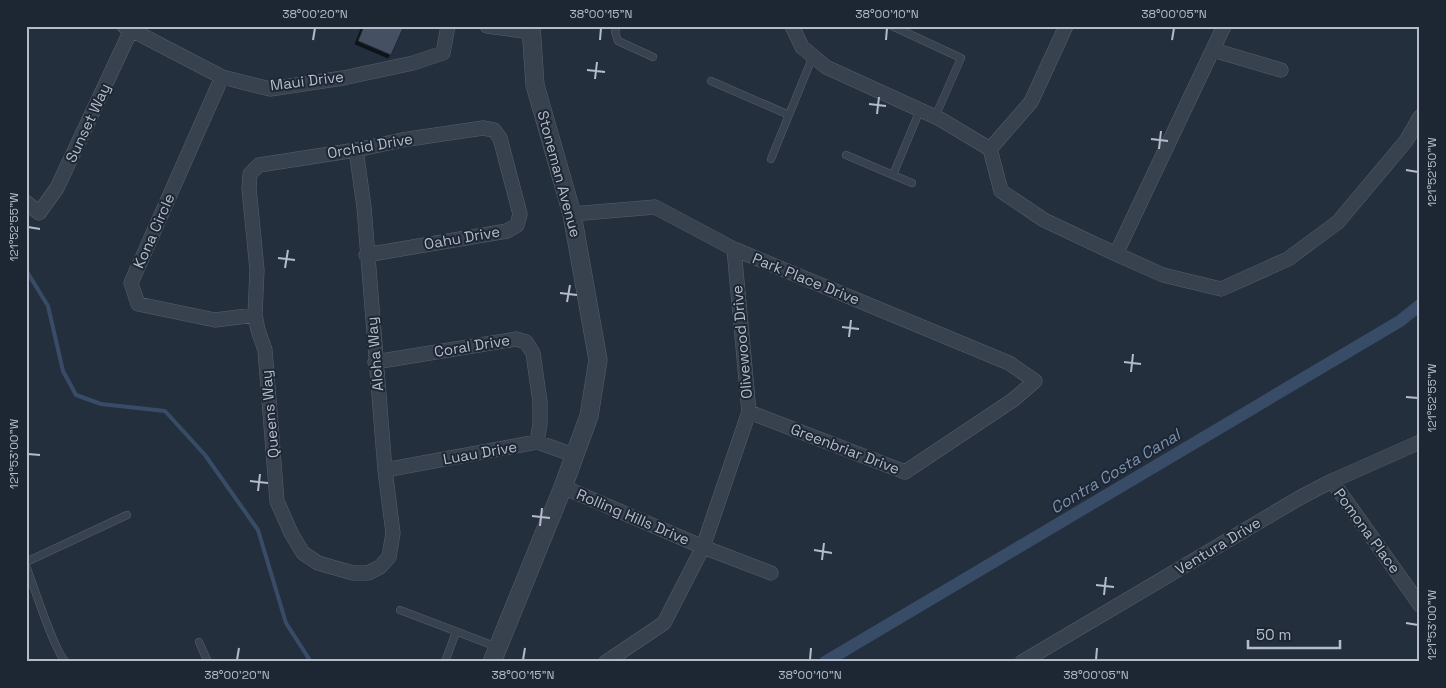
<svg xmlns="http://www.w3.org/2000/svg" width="1446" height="688" font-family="'Space Grotesk',sans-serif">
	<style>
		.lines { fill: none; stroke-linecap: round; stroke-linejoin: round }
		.stream { stroke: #394c67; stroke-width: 4 }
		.canal { stroke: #394c67; stroke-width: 12 }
		.building { fill: #455162; stroke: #1f2835; filter: url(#shadow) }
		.service-casing { stroke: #565f6c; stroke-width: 8 }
		.minor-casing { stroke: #565f6c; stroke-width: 15 }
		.tertiary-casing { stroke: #565f6c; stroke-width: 19 }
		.service { stroke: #38414e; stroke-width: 7 }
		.minor { stroke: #38414e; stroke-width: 14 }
		.tertiary { stroke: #38414e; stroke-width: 18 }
		.ticks { fill: none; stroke: #b4bcc9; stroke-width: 2 }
		.labels { text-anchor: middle; stroke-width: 4; stroke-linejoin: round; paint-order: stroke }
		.street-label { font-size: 15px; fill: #b4bcc9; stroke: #1d2633 }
		.water-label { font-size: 16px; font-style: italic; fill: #7c92b1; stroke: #1d2633 }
		.neatline { fill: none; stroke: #b4bcc9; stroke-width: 2 }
		.ticks-label { font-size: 12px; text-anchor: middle; fill: #b4bcc9 }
	</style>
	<defs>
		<filter id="shadow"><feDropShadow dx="-3" dy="3" stdDeviation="0" flood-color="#0009"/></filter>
	</defs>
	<rect width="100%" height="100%" fill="#242f3e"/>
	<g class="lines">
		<!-- stream -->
		<path class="stream" d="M26,270L48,306L63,371L76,395L101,404L165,411L205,455L258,530L286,623L311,662"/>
		<!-- canal -->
		<path class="canal" d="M825,662L1400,321L1420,305"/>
	</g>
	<!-- building -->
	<path class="building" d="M364,26H404L391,55L358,41Z"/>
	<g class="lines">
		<!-- service casing -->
		<g class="service-casing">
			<path id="service" d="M617,26L615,32L618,41L653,57
				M892,26L961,58L935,117
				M711,81L789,115
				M846,155L893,175L920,110
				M771,159L813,56
				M893,175L912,183
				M26,562L127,515
				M26,566C33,583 55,654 66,662
				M400,610L497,647
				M199,642L208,662
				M445,662L456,632"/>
		</g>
		<!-- minor casing -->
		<g class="minor-casing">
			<path id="minor" d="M124,26L222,77L270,89L343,78L413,63L443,53L448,26
				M487,26L531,32
				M792,26L802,47L826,67L940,119L990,149L1001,191L1044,220L1116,254L1163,275L1221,289L1288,259L1338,222L1406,141L1420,117
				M1213,50L1281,70
				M222,77L131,283L138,304L215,320L255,315
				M990,149L1031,102L1066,26
				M356,150L364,207L385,470L393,533L389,557L380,567L368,573H353L318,563L303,553L291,533L277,501L265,350L258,330L255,315L257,270L249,188L250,174L259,165L356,150L402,140L483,128L494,130L500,138L520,214L517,225L507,231L366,255
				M26,202L39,213L57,188L131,30
				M572,214L655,207L734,249L1009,363L1035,381L1013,400L905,472L749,412
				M1116,254L1224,26
				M375,362L516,339L526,342L533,353L540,402V424L537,442
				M385,470L537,442L574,455
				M1332,481L1420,605
				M563,487L703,547L771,573
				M606,662L664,623L703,547L749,412L734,249
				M1022,662L1301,497L1332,481L1420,442"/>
		</g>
		<!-- tertiary casing -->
		<g class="tertiary-casing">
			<path id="tertiary" d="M492,662L563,487L589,416L598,360L572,214L535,85L531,26"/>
		</g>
		<!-- service -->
		<use href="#service" class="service"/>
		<!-- minor -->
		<use href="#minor" class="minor"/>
		<!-- tertiary -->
		<use href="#tertiary" class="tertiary"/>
	</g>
	<!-- ticks -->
	<path class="ticks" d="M313,40L315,28M600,40L601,28M886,40L887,28M1172,40L1174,28M587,70L605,72M595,79L597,62M869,104L886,106M877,114L879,97M1151,139L1168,141M1159,149L1161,131M1406,170L1418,172M28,227L40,229M278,258L295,260M285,268L288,250M560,293L577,295M567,302L570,285M842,327L859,329M849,337L851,320M1124,362L1141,364M1131,372L1133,354M1406,397L1418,398M28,454L40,455M250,481L268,483M258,491L260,474M532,516L550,518M540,526L542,508M814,550L832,553M822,560L824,543M1096,585L1114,587M1104,595L1106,577M1406,623L1418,625M237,660L239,648M523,660L525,648M810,660L811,648M1096,660L1097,648"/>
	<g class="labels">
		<!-- street labels -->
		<g class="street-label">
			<text transform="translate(307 81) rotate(-7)" y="5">Maui Drive</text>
			<text transform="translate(88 123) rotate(-65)" y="5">Sunset Way</text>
			<text transform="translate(370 146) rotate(-10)" y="5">Orchid Drive</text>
			<text transform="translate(559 174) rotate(75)" y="5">Stoneman Avenue</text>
			<text transform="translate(154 231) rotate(-66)" y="5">Kona Circle</text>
			<text transform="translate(462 238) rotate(-10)" y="5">Oahu Drive</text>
			<text transform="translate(806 279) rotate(22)" y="5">Park Place Drive</text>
			<text transform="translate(742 342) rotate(-95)" y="5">Olivewood Drive</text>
			<text transform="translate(472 346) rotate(-9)" y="5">Coral Drive</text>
			<text transform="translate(375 354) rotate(-95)" y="5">Aloha Way</text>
			<text transform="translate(270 414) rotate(-95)" y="5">Queens Way</text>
			<text transform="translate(845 449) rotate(21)" y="5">Greenbriar Drive</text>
			<text transform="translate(480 453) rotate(-10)" y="5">Luau Drive</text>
			<text transform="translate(633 517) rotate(23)" y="5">Rolling Hills Drive</text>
			<text transform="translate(1367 531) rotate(54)" y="5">Pomona Place</text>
			<text transform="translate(1218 546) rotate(-31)" y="5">Ventura Drive</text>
		</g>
		<!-- water labels -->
		<g class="water-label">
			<text transform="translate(1115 471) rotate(-31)" y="6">Contra Costa Canal</text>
		</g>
	</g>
	<!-- border -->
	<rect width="1446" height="688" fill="none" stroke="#1d2633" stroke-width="55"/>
	<!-- scale -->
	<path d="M1248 640v8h92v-8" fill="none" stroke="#b4bcc9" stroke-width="2.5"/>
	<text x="1256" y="640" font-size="15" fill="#b4bcc9" stroke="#1d2633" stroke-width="4" paint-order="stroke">50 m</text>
	<rect x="28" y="28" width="1390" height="632" class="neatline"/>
	<g class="ticks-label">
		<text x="315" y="18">38°00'20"N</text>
		<text x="601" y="18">38°00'15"N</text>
		<text x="887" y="18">38°00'10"N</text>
		<text x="1174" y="18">38°00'05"N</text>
		<text transform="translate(1432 172) rotate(-90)" y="4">121°52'50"W</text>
		<text transform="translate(14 227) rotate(-90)" y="4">121°52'55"W</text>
		<text transform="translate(1432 398) rotate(-90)" y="4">121°52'55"W</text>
		<text transform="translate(14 454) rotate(-90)" y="4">121°53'00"W</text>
		<text transform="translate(1432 625) rotate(-90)" y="4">121°53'00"W</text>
		<text x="237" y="679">38°00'20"N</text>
		<text x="523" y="679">38°00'15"N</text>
		<text x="810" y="679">38°00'10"N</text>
		<text x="1096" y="679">38°00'05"N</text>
	</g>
</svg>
